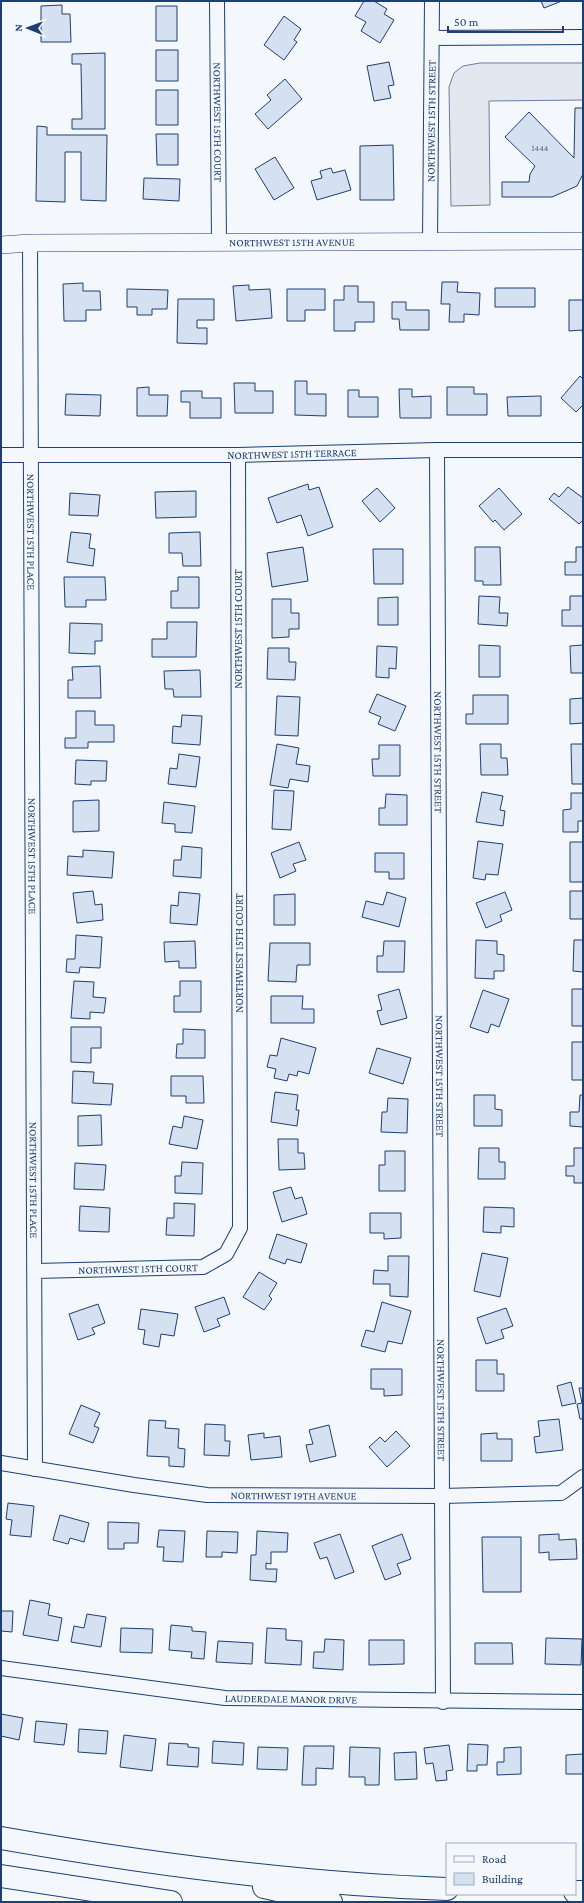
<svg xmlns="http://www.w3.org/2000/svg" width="584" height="1903" font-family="'Crimson Pro',serif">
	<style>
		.parking { fill: #e3e8f0; stroke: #687fa3 }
		.building { fill: #d5e0f0; stroke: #1d3f73 }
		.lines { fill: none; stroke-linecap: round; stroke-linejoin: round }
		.minor-casing { stroke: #1d3f73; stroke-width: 16 }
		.tertiary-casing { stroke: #1d3f73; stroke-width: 18 }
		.motorway-casing { stroke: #1d3f73; stroke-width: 24 }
		.minor { stroke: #f4f7fb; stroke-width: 14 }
		.tertiary { stroke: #f4f7fb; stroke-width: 17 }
		.motorway { stroke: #f4f7fb; stroke-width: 22 }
		.labels { text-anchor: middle; stroke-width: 3; stroke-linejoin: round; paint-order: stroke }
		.number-label { font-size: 9px; fill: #4b6792 }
		.street-label { font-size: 11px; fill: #1d3f73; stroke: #f4f7fb }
	</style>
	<rect width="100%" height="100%" fill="#f4f7fb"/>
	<!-- parking -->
	<path class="parking" d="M480,63H583V100L489,101L490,205L451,206L449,87L454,73L463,66Z"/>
	<!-- building -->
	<path class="building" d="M364,1H374L387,9L384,14L394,20L380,43L361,31L366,22L355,16Z
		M541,1H562L544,8Z
		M62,5V14H70L71,42H41V6Z
		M156,6H177V41H156Z
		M284,16L301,29L294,40L297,42L284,60L264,45Z
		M156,50H178V81H156Z
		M105,53V129H72V119H82L81,64H72V54Z
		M389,62L394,85L388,86L391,98L374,101L367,66Z
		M285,79L302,99L268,129L255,114L271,100L267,95Z
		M156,90H178V125H156Z
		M575,108H583V174L577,186L552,197H502V182H529L530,174L535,166L505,137L529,112L574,158Z
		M37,126L47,127V135H107L106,201L81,200V152H65V202L36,201Z
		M156,134H178V165H157Z
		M393,145L394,200H360V146Z
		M275,157L294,188L274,200L255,169Z
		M331,168L333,173L345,170L351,190L317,200L311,181L322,178L320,171Z
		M144,178L180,179L179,201L143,199Z
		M442,282H458L457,292L480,293L479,315L464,314V322H449L450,304H441Z
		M83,283V291H100L101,310H86V321H64L63,284Z
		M249,285V290L270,289L272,318L236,321L233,286Z
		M344,286H358V302H374V322H355V331H334V300H344Z
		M495,288H535V307H495Z
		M127,289L168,290L167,309H152V315H137V307H127Z
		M287,289H325V310H305V321H287Z
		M178,299H214V320H197V328H207V344L177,343Z
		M569,300H583V336L582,330L569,331Z
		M392,302H406V310H429V330H400L399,319H392Z
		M580,376L583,379V405L576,412L561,398Z
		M295,381H307V394H326V416L295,415Z
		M234,383H255V391H273V413H235Z
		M149,387V395H168L167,416H137V388Z
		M447,387H474V394H487V415H447Z
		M399,389H412V397L431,396V418H400Z
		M348,390H359V397H378V417H348Z
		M181,391H202V398H221V418H190V402H181Z
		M66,394L101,395L100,416L65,415Z
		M541,396V416H508L507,397Z
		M308,484L309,490L319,487L333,527L308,536L301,515L277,523L268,498Z
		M568,487L583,498V520L579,524L549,499L554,493L559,497Z
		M377,488L395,508L380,522L362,501Z
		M499,488L522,514L504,530L495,520L493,522L479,506Z
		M196,491V517L156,518L155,492Z
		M70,493L100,495L98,516L69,515Z
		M71,532L91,534L89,548L95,549L93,566L67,562Z
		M200,532L201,566H183L182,553H169V533Z
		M303,547L308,581L272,587L267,553Z
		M475,547H500L501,585H483V581H475Z
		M576,547H583V575H565V562H576Z
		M373,549H403V584H374Z
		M64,577H105L106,600H86V607H65Z
		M178,577H199V608H171V591H178Z
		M479,596L500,597L499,613H508L507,626L478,624Z
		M570,596H583V626H562V610H570Z
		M398,597V625H378V598Z
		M272,599H291V613H299V629H289V637L272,638Z
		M167,622H197L196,657H152V639H167Z
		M70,623L102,624V641H95V654L69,653Z
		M479,645L500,646V677H479Z
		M583,645V673H571L570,646Z
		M377,646L397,647L396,669L389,668V678L376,677Z
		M268,648H289V662H296L295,680L267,679Z
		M100,666L101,698H68V680H73L72,667Z
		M200,670L201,697H174L173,689H165L164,671Z
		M377,694L406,706L395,731L378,724L381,717L369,712Z
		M473,695H508V724H466V714H473Z
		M277,696L300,697L298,736L275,735Z
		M583,698V723L570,724V699Z
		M76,711H95V725H114V742H88V748H65V738H76Z
		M182,715L202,716L200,745L172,743L173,726L181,727Z
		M277,744L299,748L296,764L310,766L308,782L290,779L288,788L270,785Z
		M480,744H501V758H507L508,775H481Z
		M571,744H583V784H572Z
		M379,745H400V776H373L372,759H379Z
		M179,754L200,757L196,787L168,784L170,768L177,769Z
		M76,760L107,761L106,781H91V785L75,784Z
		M274,790L294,791L291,830L272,829Z
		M482,792L503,796L500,810L505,811L503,826L476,822Z
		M571,793H583V821H578V832H563V810L571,809Z
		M386,794L407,795V825H379V808H385Z
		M99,800V831L73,832V801Z
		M164,802L195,806L192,833L175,832V824L162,823Z
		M478,841L503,844L498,875L486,874L485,880L473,878Z
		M299,842L306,860L293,864L296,871L280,878L271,853Z
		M570,842H583V882H570Z
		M182,846L202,848L201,878L173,876L174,860H181Z
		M83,850L114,852L112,878L67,875L68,856L83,857Z
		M375,853H404V879H389V872H375Z
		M93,891L95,905L102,904L103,920L77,923L73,893Z
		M570,891H583V919H570Z
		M179,892L200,894L197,925L170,923L171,905L178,906Z
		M387,892L406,898L399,927L362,917L366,901L383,905Z
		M505,892L512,910L500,915L502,921L486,928L476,903Z
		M295,894V925H274V895Z
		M76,935L102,937L100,968L80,967L79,973L66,972L67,959H75Z
		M476,940L497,941V954L504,955V971H494V979L475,978Z
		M574,940H583V972L573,971Z
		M195,941L196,968H179V961L165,962L164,942Z
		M384,941H405L404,972H377V956H383Z
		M270,943H310V965H297L296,982L268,981Z
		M74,981L94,982L93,997L106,998L104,1013L90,1012V1019L71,1018Z
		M180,981H201V1012H174V996H180Z
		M399,989L407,1018L381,1025L377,1011L382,1010L378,995Z
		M572,989H583V1026H572Z
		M483,990L509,999L499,1027L491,1024L488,1033L470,1027Z
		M271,996H303L302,1009H314V1023H271Z
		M71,1027H101V1048H91V1063L71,1062Z
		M183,1029L205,1030V1058H176L177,1044H183Z
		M281,1038L316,1048L309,1074L298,1071L297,1076L289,1074L287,1081L274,1078L276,1069L267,1067L270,1055L277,1056Z
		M572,1042H583V1080H572Z
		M377,1048L411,1058L403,1084L369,1073Z
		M73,1071L94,1072L93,1083L113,1084L111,1105L72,1103Z
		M171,1076H203L204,1103H186V1096H171Z
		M275,1092L298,1095L296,1110H299L297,1126L271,1122Z
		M474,1095H495V1109L502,1110V1126H474Z
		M580,1095H583V1127L570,1126V1112H579Z
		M388,1098L408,1099L407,1133L381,1132L382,1112H387Z
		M101,1115L102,1145L78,1146V1116Z
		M184,1116L203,1120L197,1149L169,1144L173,1126L182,1128Z
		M278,1139H298V1153H304L305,1169L279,1170Z
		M479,1148H499V1162H505V1179H478Z
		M574,1148H583V1183H574V1176H566V1166H574Z
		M385,1151H405V1191H379V1165H385Z
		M182,1162L203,1163L202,1194L175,1193V1176H181Z
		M75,1163L106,1165L104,1190L74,1189Z
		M291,1187L295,1199L302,1197L307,1214L282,1222L273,1192Z
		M174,1203L195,1204L194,1236L166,1235L167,1218H174Z
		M80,1206L110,1208L109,1232L79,1231Z
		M484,1207L514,1208V1227L501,1226V1233L483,1232Z
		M370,1213H401V1238L384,1239V1233H370Z
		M277,1234L307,1244L301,1263L287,1259L285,1264L269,1258Z
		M482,1253L508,1258L500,1297L474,1291Z
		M388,1256H409L408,1297L390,1296V1284H373L374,1270L388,1271Z
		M259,1272L277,1283L269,1296L272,1299L264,1310L243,1297Z
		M224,1297L230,1314L217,1319L220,1326L204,1332L195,1307Z
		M382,1302L411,1311L402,1344L388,1341L385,1352L361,1346L366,1330L374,1332Z
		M98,1304L105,1323L92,1328L95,1334L78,1340L69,1314Z
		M506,1308L513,1326L501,1330L504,1338L486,1344L477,1318Z
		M141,1309L178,1314L174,1336L161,1334L159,1347L143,1344L145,1330L138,1329Z
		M476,1360H497V1374H504V1391H476Z
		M371,1369H402V1395L384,1396V1389H371Z
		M571,1382L576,1403L562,1406L557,1386Z
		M579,1388H583V1419H580L577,1404L582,1403Z
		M81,1405L100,1413L94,1426L99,1428L93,1443L69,1434Z
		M559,1419L563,1450L536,1453L534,1437L540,1436L538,1421Z
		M149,1420L166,1421L165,1428L179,1429L178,1448L185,1449L184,1467L169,1466V1457L147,1456Z
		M205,1424L225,1425V1441H230L229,1456L204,1455Z
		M329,1425L336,1456L310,1462L306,1445L313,1444L309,1430Z
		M396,1431L410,1446L387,1467L369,1447L380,1437L385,1442Z
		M264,1433V1438L280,1436L282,1457L251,1460L248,1435Z
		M497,1433V1439H512V1461H481V1434Z
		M8,1503L34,1506L31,1537L10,1535L12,1520L6,1519Z
		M60,1515L89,1523L84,1542L70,1538L68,1544L53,1540Z
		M108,1522L139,1523L138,1543H124V1549H108Z
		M159,1530L185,1531L183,1562L163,1561L164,1547H157Z
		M207,1531L238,1532L237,1553L222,1552V1557H206Z
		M257,1531L288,1533L287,1552H271V1564L266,1563V1569H277L276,1582L250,1580L251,1555H256Z
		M340,1534L354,1572L335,1579L327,1557L320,1559L314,1543Z
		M402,1534L411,1559L397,1564L401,1574L385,1580L372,1546Z
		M559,1534V1540L576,1539L577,1559L549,1560V1552L539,1553V1535Z
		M482,1537H521V1592H483Z
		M30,1600L50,1604L48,1615L62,1618L58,1641L23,1635Z
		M1,1611H13L12,1632L1,1631Z
		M87,1614L106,1617L101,1647L71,1642L74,1626L84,1628Z
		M171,1625L192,1627V1631L206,1632L204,1659L191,1658L192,1652L169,1650Z
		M121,1628L153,1629L152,1653L120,1652Z
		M267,1628L286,1629V1640L302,1641L301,1665L265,1663Z
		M546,1638L582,1639L581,1665L545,1664Z
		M325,1639L344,1640L343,1670L313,1668L314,1652H324Z
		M369,1640H404V1664L369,1665Z
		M218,1641L253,1643L252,1664L216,1662Z
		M475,1643H512L513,1664H475Z
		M1,1714L23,1718L19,1740L1,1736Z
		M36,1721L67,1724L64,1745L34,1742Z
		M79,1729L108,1731L106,1754L78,1752Z
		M124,1735L156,1739L152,1771L120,1767Z
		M213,1741L244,1743L243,1765L212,1763Z
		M169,1743L188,1744V1747L199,1748L198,1767L167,1765Z
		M468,1744L488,1745L487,1765H477V1771H467Z
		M449,1745L453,1770L446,1771L447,1780L436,1781L433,1763L426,1764L424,1748Z
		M304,1746H334L333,1769L316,1768V1785H302Z
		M258,1747L288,1748L287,1770L257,1769Z
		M350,1747L380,1748L379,1785H365V1777H349Z
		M521,1747V1774L497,1775V1762H504V1748Z
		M416,1752L417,1779L395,1780L394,1753Z
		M583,1754V1774H566V1755Z"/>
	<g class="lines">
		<!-- minor casing -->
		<g class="minor-casing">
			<g id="minor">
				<path id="s1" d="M217,1L219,242"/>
				<path d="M432,38L583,37"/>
				<path id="s2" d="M430,241L432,1"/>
				<path id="s3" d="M30,243L35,1469"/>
				<path id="s4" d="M437,450L443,1702"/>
				<path id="s5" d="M1,455H238L437,450H583"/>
				<path id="s6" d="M35,1271L203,1267L226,1254L240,1228L238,455"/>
				<path id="s7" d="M1,1463L134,1485L207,1495L442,1496L561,1493L583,1477"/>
				<path id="s8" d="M1,1668L225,1698L583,1702"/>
			</g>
		</g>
		<!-- tertiary casing -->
		<g class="tertiary-casing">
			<g id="tertiary">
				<path id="s9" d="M1,245L30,243L583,241"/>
			</g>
		</g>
		<!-- motorway casing -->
		<g class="motorway-casing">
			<path id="motorway" d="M1,1838C149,1864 297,1884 447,1889
				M1,1876L171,1902
				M264,1887L331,1902
				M575,1892H583"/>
		</g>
		<!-- minor -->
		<use href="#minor" class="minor"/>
		<!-- tertiary -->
		<use href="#tertiary" class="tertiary"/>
		<!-- motorway -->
		<use href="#motorway" class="motorway"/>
	</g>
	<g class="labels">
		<!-- number labels -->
		<g class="number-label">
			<text x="540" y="151">1444</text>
		</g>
		<!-- street labels -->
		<g class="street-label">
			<text dy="4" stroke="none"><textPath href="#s2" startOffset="120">NORTHWEST 15TH STREET</textPath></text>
			<text dy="4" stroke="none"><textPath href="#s1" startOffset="121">NORTHWEST 15TH COURT</textPath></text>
			<text dy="4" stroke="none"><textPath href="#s9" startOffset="291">NORTHWEST 15TH AVENUE</textPath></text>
			<text dy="4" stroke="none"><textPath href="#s5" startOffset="291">NORTHWEST 15TH TERRACE</textPath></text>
			<text dy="4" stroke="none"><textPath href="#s3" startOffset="289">NORTHWEST 15TH PLACE</textPath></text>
			<text transform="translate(238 629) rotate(-90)" y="4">NORTHWEST 15TH COURT</text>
			<text dy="4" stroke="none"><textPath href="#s4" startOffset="302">NORTHWEST 15TH STREET</textPath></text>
			<text dy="4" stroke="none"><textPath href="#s3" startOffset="613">NORTHWEST 15TH PLACE</textPath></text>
			<text transform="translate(239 953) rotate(-90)" y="4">NORTHWEST 15TH COURT</text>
			<text dy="4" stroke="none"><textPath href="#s4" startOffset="626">NORTHWEST 15TH STREET</textPath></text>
			<text dy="4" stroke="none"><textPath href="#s3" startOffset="937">NORTHWEST 15TH PLACE</textPath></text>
			<text dy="4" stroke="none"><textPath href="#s6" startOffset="103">NORTHWEST 15TH COURT</textPath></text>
			<text dy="4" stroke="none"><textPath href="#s4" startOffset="950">NORTHWEST 15TH STREET</textPath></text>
			<text dy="4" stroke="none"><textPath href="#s7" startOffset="295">NORTHWEST 19TH AVENUE</textPath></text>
			<text dy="4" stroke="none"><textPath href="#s8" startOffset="292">LAUDERDALE MANOR DRIVE</textPath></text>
		</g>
	</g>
	<!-- border -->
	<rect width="584" height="1903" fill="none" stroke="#1d3f73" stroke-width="4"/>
	<!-- legend -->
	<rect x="446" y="1843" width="130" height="52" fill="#f4f7fb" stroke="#9eadc5"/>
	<rect x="454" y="1856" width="20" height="6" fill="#f4f7fb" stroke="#9eadc5"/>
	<text x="482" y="1863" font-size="12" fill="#1d3f73">Road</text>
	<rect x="454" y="1873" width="20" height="12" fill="#d5e0f0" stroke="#9eadc5"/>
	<text x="482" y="1883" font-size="12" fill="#1d3f73">Building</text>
	<!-- north arrow -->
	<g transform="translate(28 28) rotate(271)" stroke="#f4f7fb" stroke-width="3" paint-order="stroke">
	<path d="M0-3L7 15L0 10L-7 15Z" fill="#1d3f73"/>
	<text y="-6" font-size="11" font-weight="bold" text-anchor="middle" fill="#1d3f73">N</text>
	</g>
	<!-- scale -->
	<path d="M448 26v6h115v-6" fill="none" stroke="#1d3f73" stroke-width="2"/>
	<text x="454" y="26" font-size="12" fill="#1d3f73" stroke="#f4f7fb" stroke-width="3" paint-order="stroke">50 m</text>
</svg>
